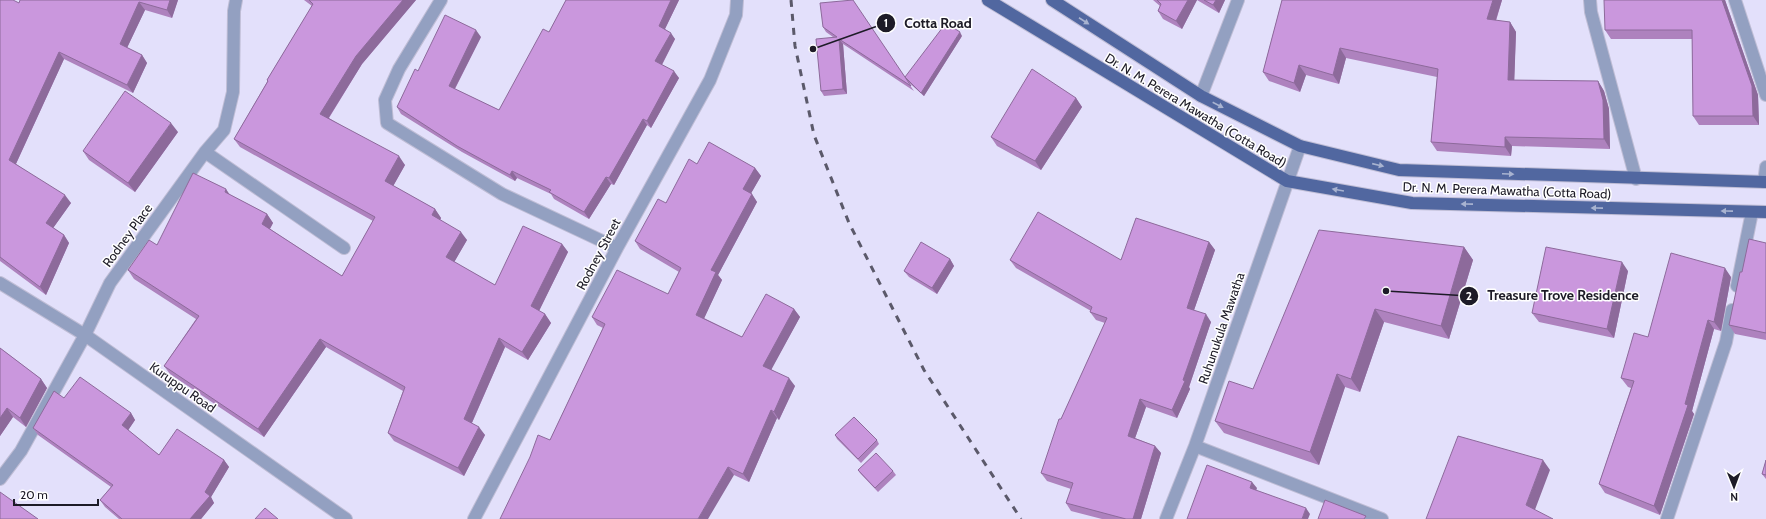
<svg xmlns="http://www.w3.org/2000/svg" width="1766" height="519" font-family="Cabin,sans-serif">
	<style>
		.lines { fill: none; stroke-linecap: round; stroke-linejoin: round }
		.minor-casing { stroke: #bfbdd5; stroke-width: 14 }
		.major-casing { stroke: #bfbdd5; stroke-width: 14 }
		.minor { stroke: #93a0c1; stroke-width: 12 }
		.major { stroke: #5167a0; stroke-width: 12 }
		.rail { stroke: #5b596a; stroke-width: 3; stroke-dasharray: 7 7; stroke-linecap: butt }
		.wall { fill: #ae82be }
		.shaded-wall { fill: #8d6a9b }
		.building { fill: #ca97dd; stroke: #8d6a9b }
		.oneway { fill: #a8b3d0 }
		.labels { text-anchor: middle; stroke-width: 3; stroke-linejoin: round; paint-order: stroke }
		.street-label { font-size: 13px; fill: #1d1b27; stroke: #fff }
		.leader { fill: none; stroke: #1d1b27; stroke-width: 1.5 }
		.callout-dot { fill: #1d1b27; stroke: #fff; stroke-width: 1.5 }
		.mark-label { font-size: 12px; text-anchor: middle; font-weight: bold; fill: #fff }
		.callout-label { font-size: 14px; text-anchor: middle; font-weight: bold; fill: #1d1b27; stroke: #fff; stroke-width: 3; stroke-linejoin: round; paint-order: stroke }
	</style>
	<rect width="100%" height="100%" fill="#e3e0fb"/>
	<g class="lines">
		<!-- minor casing -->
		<g class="minor-casing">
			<path id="minor" d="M441,0L399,69L385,100L387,123L502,194L617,248
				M1590,0L1591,12L1636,179
				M1735,0L1766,95
				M1201,96L1238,0
				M205,152L344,248
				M1764,182L1766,167
				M0,283L85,335L346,519
				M1737,286L1752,212
				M1195,446L1382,519
				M0,479L21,451L85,335L110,283L205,152L224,130L233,92L234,11L236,0
				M474,519L617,248L710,80L736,15L737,0
				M1166,519L1195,446L1300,146
				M1667,519L1726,342L1732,310"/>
		</g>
		<!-- major casing -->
		<g class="major-casing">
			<path id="major" d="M988,0L1287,181L1412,203L1766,212
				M1052,0L1201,96L1300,146L1399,170L1766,182"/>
		</g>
		<!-- minor -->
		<use href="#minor" class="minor"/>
		<!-- major -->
		<use href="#major" class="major"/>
		<!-- rail -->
		<path class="rail" d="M791,0L795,46L814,135L849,223L924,370L1021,519"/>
	</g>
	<!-- wall -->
	<path class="wall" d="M0,0L19,3L178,0L172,18L145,10L127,48L142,55L147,63L133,93L64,59L16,164L71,203L53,228L64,235L69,243L46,295L0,261Z
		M304,0H416L362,64L329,118L405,165L393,186L435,209L441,218L440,220L467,240L454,262L495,285L562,244L568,252L539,311L545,314L551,323L528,360L505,347L472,423L485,435L464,476L394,441L388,433L403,391L326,347L264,437L170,374L164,366L196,319L134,279L128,270L157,245L230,195L267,214L273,223L270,229L342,276L373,221L240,147L234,139L267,82V80L312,6Z
		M566,0H679L665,29L675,39L662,65L679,78L651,128L647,125L614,185L611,184L589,219L554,199L551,194L517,178L515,181L462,152L401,114L397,107L418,71L481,37L455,89L499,110L549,32Z
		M851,0L914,91L843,44L847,94L824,96L821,91L833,37L826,32L823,27Z
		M1153,0H1225L1219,13L1197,0L1182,29L1163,19L1158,11L1160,6Z
		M1281,0H1502L1496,21L1510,22L1516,32L1514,80L1598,81L1604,91L1609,109L1610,149L1512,146L1511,156L1437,151L1431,142L1437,77L1346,58L1339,84L1306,75L1300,92L1269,81L1263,72L1282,0Z
		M1725,0L1758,95L1759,125H1699L1693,116L1692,39H1611L1605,30Z
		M962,36L924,96L907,81L905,77Z
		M1076,98L1082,107L1041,170L997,146L991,137Z
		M178,132L135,192L89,160L83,151Z
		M697,164L755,168L761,176L751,193L757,202L718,275L722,280L704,318L742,337L794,309L800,317L771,369L795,386L779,420L777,418L749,482L734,475L550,440L603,328L597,325L592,317L668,294L679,272L640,249L635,241Z
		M1209,242L1215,250L1194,310L1211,322L1189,387L1190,389L1177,418L1146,407L1135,438L1155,446L1161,453L1141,519H1102L1071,511L1066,503L1071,489L1047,481L1041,473L1061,419L1105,323L1096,320L1090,312L1091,311L1016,268L1010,260H1121Z
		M1766,243V340L1735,334L1729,325L1742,272Z
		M1464,247L1473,260L1449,339L1384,322L1360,392L1345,387L1319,465L1224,433L1215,421L1253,389Z
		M950,259L954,266L937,294L909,277L904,271Z
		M1628,271L1614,338L1539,322L1532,313Z
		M1731,277L1721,331L1714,329L1692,411L1694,414L1660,515L1605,493L1599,484L1631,388L1628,387L1621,378L1648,337Z
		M0,348L41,379L47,388L26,427L13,417L0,436Z
		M64,398L131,413L135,420L128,430L159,455L224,460L229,467L211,497L214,503L201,519H119L105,507L100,500L111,487L38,435L33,428Z
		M835,435L877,440L879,444L861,463L837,439Z
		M1766,460V479L1762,474Z
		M858,470L893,471L896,475L878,492L860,473Z"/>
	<!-- shaded-wall -->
	<path class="shaded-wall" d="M170,0H178L172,18L167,10Z
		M403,0H416L362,64L326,122L320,114L356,56Z
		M671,0H679L663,33L659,26Z
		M1188,0H1197L1182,29L1176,21Z
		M1216,0H1225L1219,13L1213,5Z
		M1493,0H1502L1493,29L1487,19Z
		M1722,0H1725L1758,95L1759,125L1753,116Z
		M139,2L145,10L125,52L120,44Z
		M1510,22L1516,32L1514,90L1508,80Z
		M476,30L481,37L453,92L449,86Z
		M960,32L962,36L924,96L921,93Z
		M671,33L675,39L660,68L655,61Z
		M839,39L843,44L847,94L843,89Z
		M1340,48L1346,58L1339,84L1333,75Z
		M59,52L64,59L14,168L9,160Z
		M142,55L147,63L133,93L127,85Z
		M1299,65L1306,75L1300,92L1294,83Z
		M674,71L679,78L651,128L647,121Z
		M1598,81L1604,91L1609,109L1610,149L1604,139Z
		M1076,98L1082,107L1041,170L1035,161Z
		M643,119L647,125L614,185L609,178Z
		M171,123L178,132L135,192L128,183Z
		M1505,137L1512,146L1511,156L1505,147Z
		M399,156L405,165L391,190L385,181Z
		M755,168L761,176L749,197L743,189Z
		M512,171L517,178L515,181L510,175Z
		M606,177L611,184L589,219L584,212Z
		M226,189L232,198L225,192Z
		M752,194L757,202L718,275L722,280L702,323L696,315L711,270Z
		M65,195L71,203L51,231L46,223Z
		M435,209L441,218L438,224L432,215Z
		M267,214L273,223L268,232L262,224Z
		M461,232L467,240L452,266L446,257Z
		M64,235L69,243L46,295L40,287Z
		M1209,242L1215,250L1192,316L1187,308Z
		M562,244L568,252L537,315L531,306Z
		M1464,247L1473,260L1449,339L1441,326Z
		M950,259L954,266L937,294L932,288Z
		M1622,262L1628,271L1614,338L1607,329Z
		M1725,268L1731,277L1721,331L1714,322Z
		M794,309L800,317L769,374L763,366Z
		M1375,309L1384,322L1360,392L1351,379Z
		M545,314L551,323L528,360L522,352Z
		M1206,314L1211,322L1189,387L1190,389L1177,418L1172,410L1183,380Z
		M1708,320L1714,329L1692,411L1694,414L1660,515L1654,506L1685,404Z
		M499,338L505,347L470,427L464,419Z
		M320,339L326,347L264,437L258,429Z
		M1337,374L1345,387L1319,465L1310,452Z
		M789,378L795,386L779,420L774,412Z
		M41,379L47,388L26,427L20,418Z
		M1140,399L1146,407L1133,444L1128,436Z
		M7,408L13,417L0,436V418Z
		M771,410L777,418L749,482L743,474Z
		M131,413L135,420L127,432L122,425Z
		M479,427L485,435L464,476L458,468Z
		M1155,446L1161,453L1141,519H1133Z
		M224,460L229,467L211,497L214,503L201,519H190L205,492Z
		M1543,460L1550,470L1533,515L1526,505Z
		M728,467L734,475L708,519H698Z
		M1252,482L1257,488L1255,494L1250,488Z
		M1306,508L1310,514L1308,519H1302Z"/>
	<!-- building -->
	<path class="building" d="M0,0H13L19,3L20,0H170L167,10L139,2L120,44L142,55L127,85L59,52L9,160L65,195L46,223L64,235L40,287L0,257Z
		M309,0H403L356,56L320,114L399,156L385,181L435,209L432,215L461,232L446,257L495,285L523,226L562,244L531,306L545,314L522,352L499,338L464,419L479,427L458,468L388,433L405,387L320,339L258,429L164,366L199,316L128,270L149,240L157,245L193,173L226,189L225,192L267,214L262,224L342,276L375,217L234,139L268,81L267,80L313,4Z
		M566,0H671L659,26L671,33L655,61L674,71L647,121L643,119L609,178L606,177L584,212L549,192L551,190L512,171L510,175L457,146L397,107L415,69L418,71L445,15L476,30L449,86L499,110L543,29L549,32Z
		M853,0L911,86L839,39L843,89L821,91L816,39L837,37L823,27L820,3Z
		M1157,0H1188L1176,21L1158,11L1161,4Z
		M1204,0H1216L1213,5Z
		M1282,0H1493L1487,19L1510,22L1508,80L1598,81L1603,100L1604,139L1505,137V147L1431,142L1438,69L1340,48L1333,75L1299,65L1294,83L1263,72Z
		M1604,0H1722L1752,86L1753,116H1693L1692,30H1605Z
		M946,23L960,32L921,93L905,77Z
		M1032,69L1076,98L1035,161L991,137Z
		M125,91L171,123L128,183L83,151Z
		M709,142L755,168L743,189L752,194L711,270L716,272L696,315L742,337L766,294L794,309L763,366L789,378L774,412L771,410L743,474L728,467L698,519H500L530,457L538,435L550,440L605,324L592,317L617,270L668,294L681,268L635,241L658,199L666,203L689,159L697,164Z
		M1038,212L1121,260L1136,218L1209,242L1187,308L1206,314L1183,380L1185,381L1172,410L1140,399L1128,436L1155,446L1133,519H1126L1066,503L1073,483L1041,473L1059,419H1061L1107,318L1090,312L1092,307L1010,260Z
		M1319,230L1464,247L1441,326L1375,309L1351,379L1337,374L1310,452L1215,421L1229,381L1253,389Z
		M1749,239L1766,243V333L1729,325L1740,272H1742Z
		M921,242L950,259L932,288L904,271Z
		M1546,247L1622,262L1607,329L1532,313Z
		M1671,253L1725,268L1714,322L1708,320L1685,404L1688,405L1654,506L1599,484L1634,381L1621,378L1634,333L1648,337Z
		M0,348L41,379L20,418L7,408L0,418Z
		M80,377L131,413L122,425L159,455L177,429L224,460L205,492L210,496L190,519H122L100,500L113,485L33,428L54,391L64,398Z
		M854,417L877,440L858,459L835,435Z
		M1458,436L1543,460L1526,505L1553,519H1426Z
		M876,453L893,471L875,488L858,470Z
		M1766,460V475L1762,474Z
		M1207,465L1252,482L1250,488L1306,508L1302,519H1187Z
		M0,492L38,519H0Z
		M1325,500L1366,516L1364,519H1318Z
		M265,508L278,519H255Z"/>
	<!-- one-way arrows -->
	<defs><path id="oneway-solid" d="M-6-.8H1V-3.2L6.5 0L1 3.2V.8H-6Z"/></defs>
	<g class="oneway">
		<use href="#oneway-solid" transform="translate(1084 21) rotate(33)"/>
		<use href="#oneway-solid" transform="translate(1218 105) rotate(27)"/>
		<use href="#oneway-solid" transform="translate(1378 165) rotate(13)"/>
		<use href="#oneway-solid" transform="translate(1508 174) rotate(2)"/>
		<use href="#oneway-solid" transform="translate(1338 190) rotate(-170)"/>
		<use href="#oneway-solid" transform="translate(1467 204) rotate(-179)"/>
		<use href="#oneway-solid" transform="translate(1597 208) rotate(-179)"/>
		<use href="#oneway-solid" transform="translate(1727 211) rotate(-179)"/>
	</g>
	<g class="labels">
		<!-- street labels -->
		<g class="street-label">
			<text transform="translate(1196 110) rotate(31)" y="5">Dr. N. M. Perera Mawatha (Cotta Road)</text>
			<text transform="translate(1507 190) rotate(2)" y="5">Dr. N. M. Perera Mawatha (Cotta Road)</text>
			<text transform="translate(127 235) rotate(-54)" y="5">Rodney Place</text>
			<text transform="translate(598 254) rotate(-62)" y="5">Rodney Street</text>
			<text transform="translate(1221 328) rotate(-71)" y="5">Ruhunukula Mawatha</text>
			<text transform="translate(183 387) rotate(35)" y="5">Kuruppu Road</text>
		</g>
	</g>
	<!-- callouts -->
	<path class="leader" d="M813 49L886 23M1386 291L1469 296"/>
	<g class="callout-dot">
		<circle cx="813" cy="49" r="4"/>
		<circle cx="1386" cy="291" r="4"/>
		<circle cx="886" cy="23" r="10"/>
		<circle cx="1469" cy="296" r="10"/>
	</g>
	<g class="mark-label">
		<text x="886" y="27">1</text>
		<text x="1469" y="300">2</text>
	</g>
	<g class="callout-label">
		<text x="938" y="28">Cotta Road</text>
		<text x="1563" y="300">Treasure Trove Residence</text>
	</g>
	<!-- north arrow -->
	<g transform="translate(1734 487) rotate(179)" stroke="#ffffff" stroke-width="3" paint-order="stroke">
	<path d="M0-3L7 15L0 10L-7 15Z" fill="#1d1b27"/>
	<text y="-6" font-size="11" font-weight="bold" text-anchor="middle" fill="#1d1b27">N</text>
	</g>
	<!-- scale -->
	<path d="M14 499v6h84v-6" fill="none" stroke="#1d1b27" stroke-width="2"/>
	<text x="20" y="499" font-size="12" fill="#1d1b27" stroke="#ffffff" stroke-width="3" paint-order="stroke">20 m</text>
</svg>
